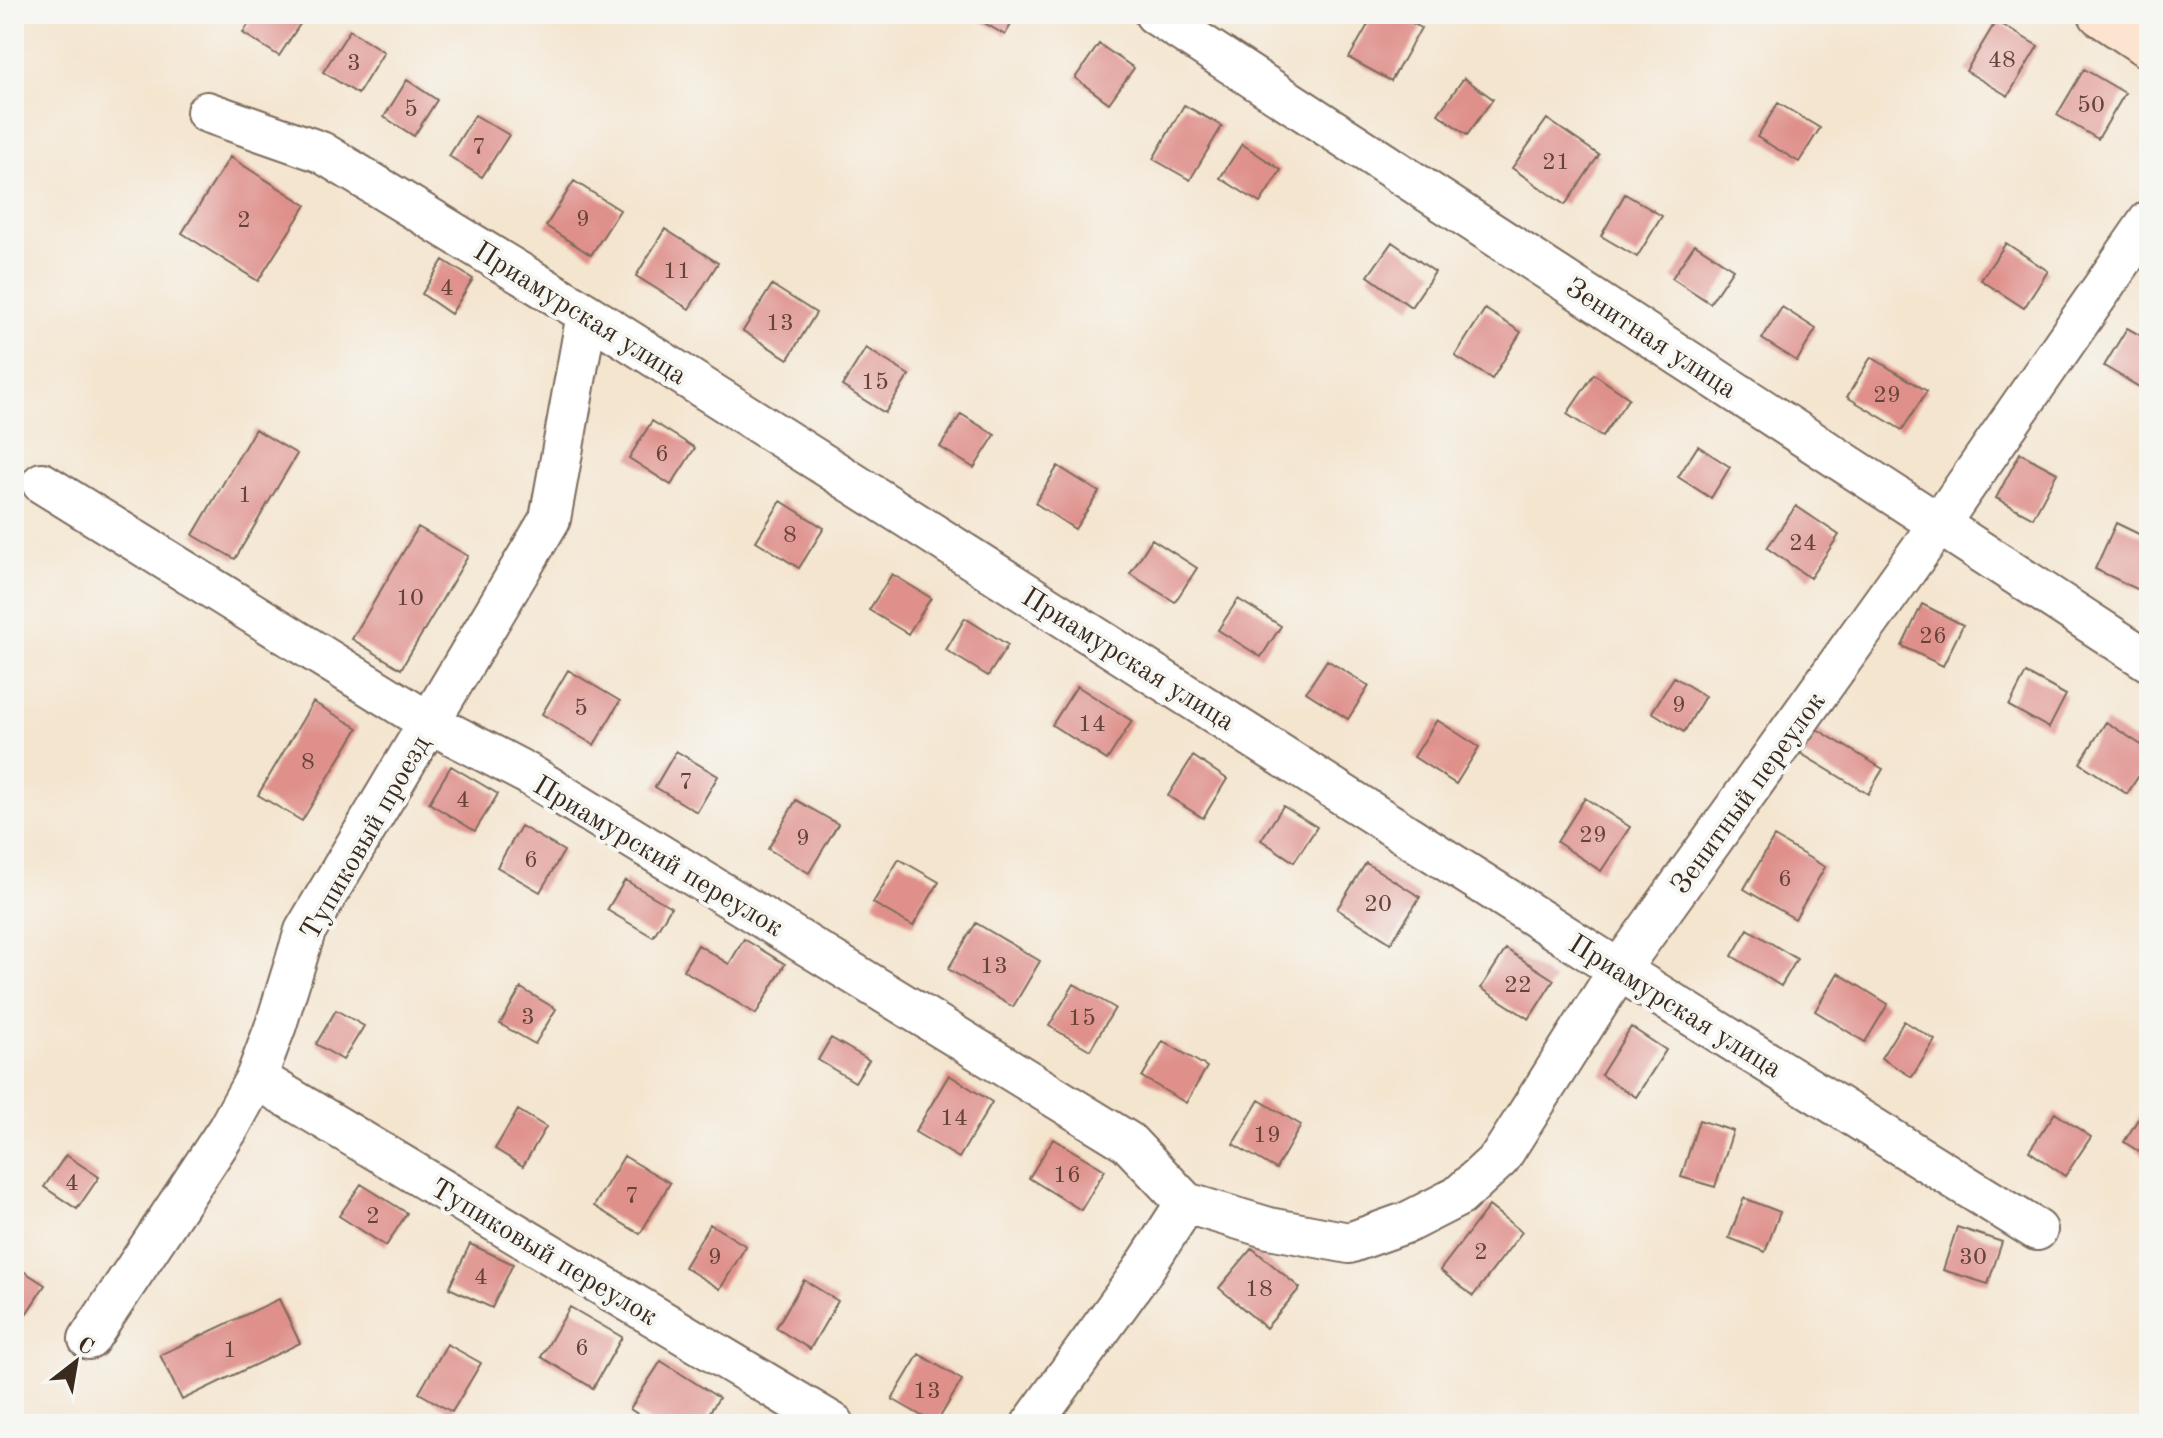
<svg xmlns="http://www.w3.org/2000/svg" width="2163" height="1438" font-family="'Old Standard TT',serif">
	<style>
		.building { fill: #df908b }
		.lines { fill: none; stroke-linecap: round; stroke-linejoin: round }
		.street-casing { stroke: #7c6b5c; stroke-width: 44 }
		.secondary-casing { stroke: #7c6b5c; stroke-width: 48 }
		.street { stroke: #fff; stroke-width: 40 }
		.secondary { stroke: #fde4d0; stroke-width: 44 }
		.labels { text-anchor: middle; stroke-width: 8; stroke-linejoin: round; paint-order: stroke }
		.number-label { font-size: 24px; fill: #644439 }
		.street-label { font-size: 28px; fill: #3b2a1e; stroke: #f6f6f2 }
	</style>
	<rect width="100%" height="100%" fill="#f6f6f2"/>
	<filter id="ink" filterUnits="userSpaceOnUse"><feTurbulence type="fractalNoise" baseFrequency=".0125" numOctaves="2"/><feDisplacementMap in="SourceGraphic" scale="16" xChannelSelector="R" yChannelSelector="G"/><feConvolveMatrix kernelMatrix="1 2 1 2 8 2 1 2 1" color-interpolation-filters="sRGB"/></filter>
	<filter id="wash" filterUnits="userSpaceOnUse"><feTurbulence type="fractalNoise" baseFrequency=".006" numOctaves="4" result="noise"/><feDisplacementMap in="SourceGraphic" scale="32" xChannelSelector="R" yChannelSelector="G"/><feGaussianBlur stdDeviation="1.8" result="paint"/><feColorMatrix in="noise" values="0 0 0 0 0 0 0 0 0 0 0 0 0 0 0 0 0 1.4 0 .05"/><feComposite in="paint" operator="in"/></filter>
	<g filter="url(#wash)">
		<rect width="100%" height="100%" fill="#f4e5cf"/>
		<g id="blocks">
			<!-- building -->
			<path class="building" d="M255,14H297L304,18L279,56L243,33Z
				M969,14H1017L1005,35Z
				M1374,14H1396L1421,28L1391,81L1349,58Z
				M1996,21L2038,46L2008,96L1966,71Z
				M350,30L384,52L358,94L323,72Z
				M1099,44L1134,68L1109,103L1075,78Z
				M2084,69L2125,93L2098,139L2057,115Z
				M1464,78L1493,99L1467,135L1438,114Z
				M407,80L437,100L414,136L384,117Z
				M1778,103L1820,128L1799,162L1757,137Z
				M1184,105L1222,126L1190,180L1153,159Z
				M475,115L509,135L482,177L449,156Z
				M1547,119L1599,155L1565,205L1512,168Z
				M1242,144L1281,170L1260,203L1220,178Z
				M230,157L306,205L258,281L182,233Z
				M574,181L620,210L591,255L546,226Z
				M1625,194L1662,216L1637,257L1601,236Z
				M665,229L718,263L689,309L636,276Z
				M1392,242L1435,272L1411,307L1368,276Z
				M2006,243L2048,271L2024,308L1981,280Z
				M1695,244L1733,269L1710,303L1672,278Z
				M443,260L473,279L451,314L422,294Z
				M772,285L816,313L788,359L743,331Z
				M1782,307L1816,329L1797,361L1762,339Z
				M1485,309L1521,332L1492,379L1455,356Z
				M2127,328L2149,340V374L2141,388L2104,366Z
				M866,348L909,375L885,413L842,386Z
				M1871,357L1927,391L1902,430L1847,397Z
				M1594,374L1629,398L1602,437L1567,414Z
				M961,414L995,435L974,468L940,447Z
				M652,421L695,448L671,485L629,458Z
				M255,429L297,454L235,559L193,535Z
				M1698,446L1730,467L1711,498L1678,477Z
				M2020,453L2057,473L2033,518L1996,498Z
				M1058,466L1099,492L1075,529L1035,503Z
				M781,501L824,528L799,568L756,541Z
				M1796,506L1839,535L1810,578L1767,548Z
				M2116,523L2149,539V573L2141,591L2095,569Z
				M418,527L468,556L401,669L352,639Z
				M1152,539L1197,568L1175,602L1130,574Z
				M892,574L931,598L908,634L869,610Z
				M1238,599L1281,626L1261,657L1218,630Z
				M1922,604L1963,625L1943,666L1902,646Z
				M965,618L1008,645L988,676L946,650Z
				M1327,660L1369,686L1348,719L1306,692Z
				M568,670L620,701L594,745L542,714Z
				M2026,673L2066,695L2049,728L2009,706Z
				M1674,677L1705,696L1684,732L1652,712Z
				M1077,686L1132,721L1107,760L1052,725Z
				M313,702L358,728L302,821L258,795Z
				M1437,720L1479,747L1456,784L1414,757Z
				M2106,722L2149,750V760L2127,794L2080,763Z
				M1815,728L1883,769L1868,794L1800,753Z
				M676,751L718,776L697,812L655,787Z
				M1193,756L1227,779L1203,818L1168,796Z
				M451,766L498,794L475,831L429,803Z
				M1585,798L1630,827L1601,871L1557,842Z
				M796,800L838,824L809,873L768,849Z
				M1283,806L1317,827L1294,862L1261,840Z
				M521,826L564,851L540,892L497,867Z
				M1774,837L1825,867L1795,919L1744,889Z
				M899,859L939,882L913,926L873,903Z
				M1366,863L1420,897L1391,943L1337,909Z
				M625,880L671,907L653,937L607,910Z
				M976,923L1040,961L1013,1007L948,969Z
				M1748,929L1797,959L1781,986L1732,956Z
				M744,939L785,964L756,1014L683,970L698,945L729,964Z
				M1506,949L1554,980L1529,1019L1481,988Z
				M1838,973L1888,1004L1865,1042L1815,1011Z
				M1074,984L1115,1008L1090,1050L1049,1026Z
				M521,988L556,1009L535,1044L500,1024Z
				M336,1010L364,1026L343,1060L316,1044Z
				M1904,1021L1935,1040L1912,1077L1881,1058Z
				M1631,1027L1666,1050L1636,1097L1601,1075Z
				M831,1038L869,1060L855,1082L818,1060Z
				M1163,1041L1207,1067L1186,1103L1142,1077Z
				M949,1075L992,1102L959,1158L915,1132Z
				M1259,1100L1301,1125L1276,1169L1233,1144Z
				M2149,1101V1158L2124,1142Z
				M518,1110L546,1127L523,1166L495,1149Z
				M2055,1113L2091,1137L2065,1176L2029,1151Z
				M1699,1120L1733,1131L1715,1187L1681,1177Z
				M1053,1139L1105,1170L1081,1210L1029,1178Z
				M66,1155L99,1177L77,1209L44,1187Z
				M624,1156L670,1183L640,1234L594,1206Z
				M361,1184L407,1213L386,1246L339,1216Z
				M1744,1198L1780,1212L1765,1252L1729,1238Z
				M1489,1206L1522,1232L1473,1296L1440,1270Z
				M710,1224L746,1246L720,1289L684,1267Z
				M1957,1227L2002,1242L1988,1284L1943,1270Z
				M470,1244L513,1264L492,1308L449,1288Z
				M1252,1248L1300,1288L1266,1328L1219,1288Z
				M14,1265L45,1285L26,1314L14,1306Z
				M804,1280L838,1301L810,1349L776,1328Z
				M279,1299L300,1343L182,1400L160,1355Z
				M570,1307L622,1337L593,1388L541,1357Z
				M447,1344L481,1363L452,1412L419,1393Z
				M919,1354L962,1380L936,1424L892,1399Z
				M661,1361L719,1398L702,1424H653L630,1409Z"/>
		</g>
	</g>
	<g filter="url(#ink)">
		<use href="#blocks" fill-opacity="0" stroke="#7c6b5c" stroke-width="2"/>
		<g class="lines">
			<!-- street casing -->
			<g class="street-casing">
				<path id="street" d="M1155,14L2149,661
					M207,112L321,152L587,314L1619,970L2037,1230
					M42,483L430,723L528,774L1128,1142L1186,1203L1269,1228L1349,1243L1408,1222L1459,1196L1500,1158L1619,970L1939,524L2149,221
					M256,1078L834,1424
					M89,1339L228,1129L256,1078L276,1025L305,931L550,519L587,314
					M1032,1424L1141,1273L1186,1203"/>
			</g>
			<!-- secondary casing -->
			<g class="secondary-casing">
				<path id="secondary" d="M2101,14L2149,46"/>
			</g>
			<!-- street -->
			<use href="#street" class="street"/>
			<!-- secondary -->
			<use href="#secondary" class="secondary"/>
		</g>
	</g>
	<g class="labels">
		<!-- number labels -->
		<g class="number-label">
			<text x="2002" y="67">48</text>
			<text x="354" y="70">3</text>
			<text x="2091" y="112">50</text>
			<text x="411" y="116">5</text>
			<text x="479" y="154">7</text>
			<text x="1556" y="169">21</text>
			<text x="583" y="226">9</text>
			<text x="244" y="227">2</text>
			<text x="677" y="278">11</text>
			<text x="447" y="295">4</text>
			<text x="780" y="330">13</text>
			<text x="875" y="389">15</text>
			<text x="1887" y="402">29</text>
			<text x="662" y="461">6</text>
			<text x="245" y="502">1</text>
			<text x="790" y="542">8</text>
			<text x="1803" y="550">24</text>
			<text x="410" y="605">10</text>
			<text x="1933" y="643">26</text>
			<text x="1679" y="712">9</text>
			<text x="581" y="715">5</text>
			<text x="1092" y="731">14</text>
			<text x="308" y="769">8</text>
			<text x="686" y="789">7</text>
			<text x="463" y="807">4</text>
			<text x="1593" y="842">29</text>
			<text x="803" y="845">9</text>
			<text x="531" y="867">6</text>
			<text x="1785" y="886">6</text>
			<text x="1378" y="911">20</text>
			<text x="994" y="973">13</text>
			<text x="1518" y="992">22</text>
			<text x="528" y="1024">3</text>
			<text x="1082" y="1025">15</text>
			<text x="954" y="1125">14</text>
			<text x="1267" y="1142">19</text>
			<text x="1067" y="1182">16</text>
			<text x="72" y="1190">4</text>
			<text x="632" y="1203">7</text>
			<text x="373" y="1223">2</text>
			<text x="1481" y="1259">2</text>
			<text x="715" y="1264">9</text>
			<text x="1973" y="1264">30</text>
			<text x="481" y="1284">4</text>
			<text x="1259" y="1296">18</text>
			<text x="582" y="1355">6</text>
			<text x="230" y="1357">1</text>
			<text x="927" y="1398">13</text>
		</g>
		<!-- street labels -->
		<g class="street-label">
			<text transform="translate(581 312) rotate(32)" y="10">Приамурская улица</text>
			<text transform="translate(1652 337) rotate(33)" y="10">Зенитная улица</text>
			<text transform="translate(1129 658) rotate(32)" y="10">Приамурская улица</text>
			<text transform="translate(1747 792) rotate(-54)" y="10">Зенитный переулок</text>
			<text transform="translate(364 837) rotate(-60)" y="10">Тупиковый проезд</text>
			<text transform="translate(659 855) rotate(31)" y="10">Приамурский переулок</text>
			<text transform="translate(1676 1005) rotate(32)" y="10">Приамурская улица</text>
			<text transform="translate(545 1251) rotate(31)" y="10">Тупиковый переулок</text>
		</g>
	</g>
	<!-- margin -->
	<rect width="2163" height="1438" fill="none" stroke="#f6f6f2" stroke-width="48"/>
	<!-- north arrow -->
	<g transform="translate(76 1362) rotate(31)" stroke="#f6f6f2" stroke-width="6" paint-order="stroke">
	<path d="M0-6L14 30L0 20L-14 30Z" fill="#3b2a1e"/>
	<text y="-12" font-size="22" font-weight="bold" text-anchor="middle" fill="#3b2a1e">С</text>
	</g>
</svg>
